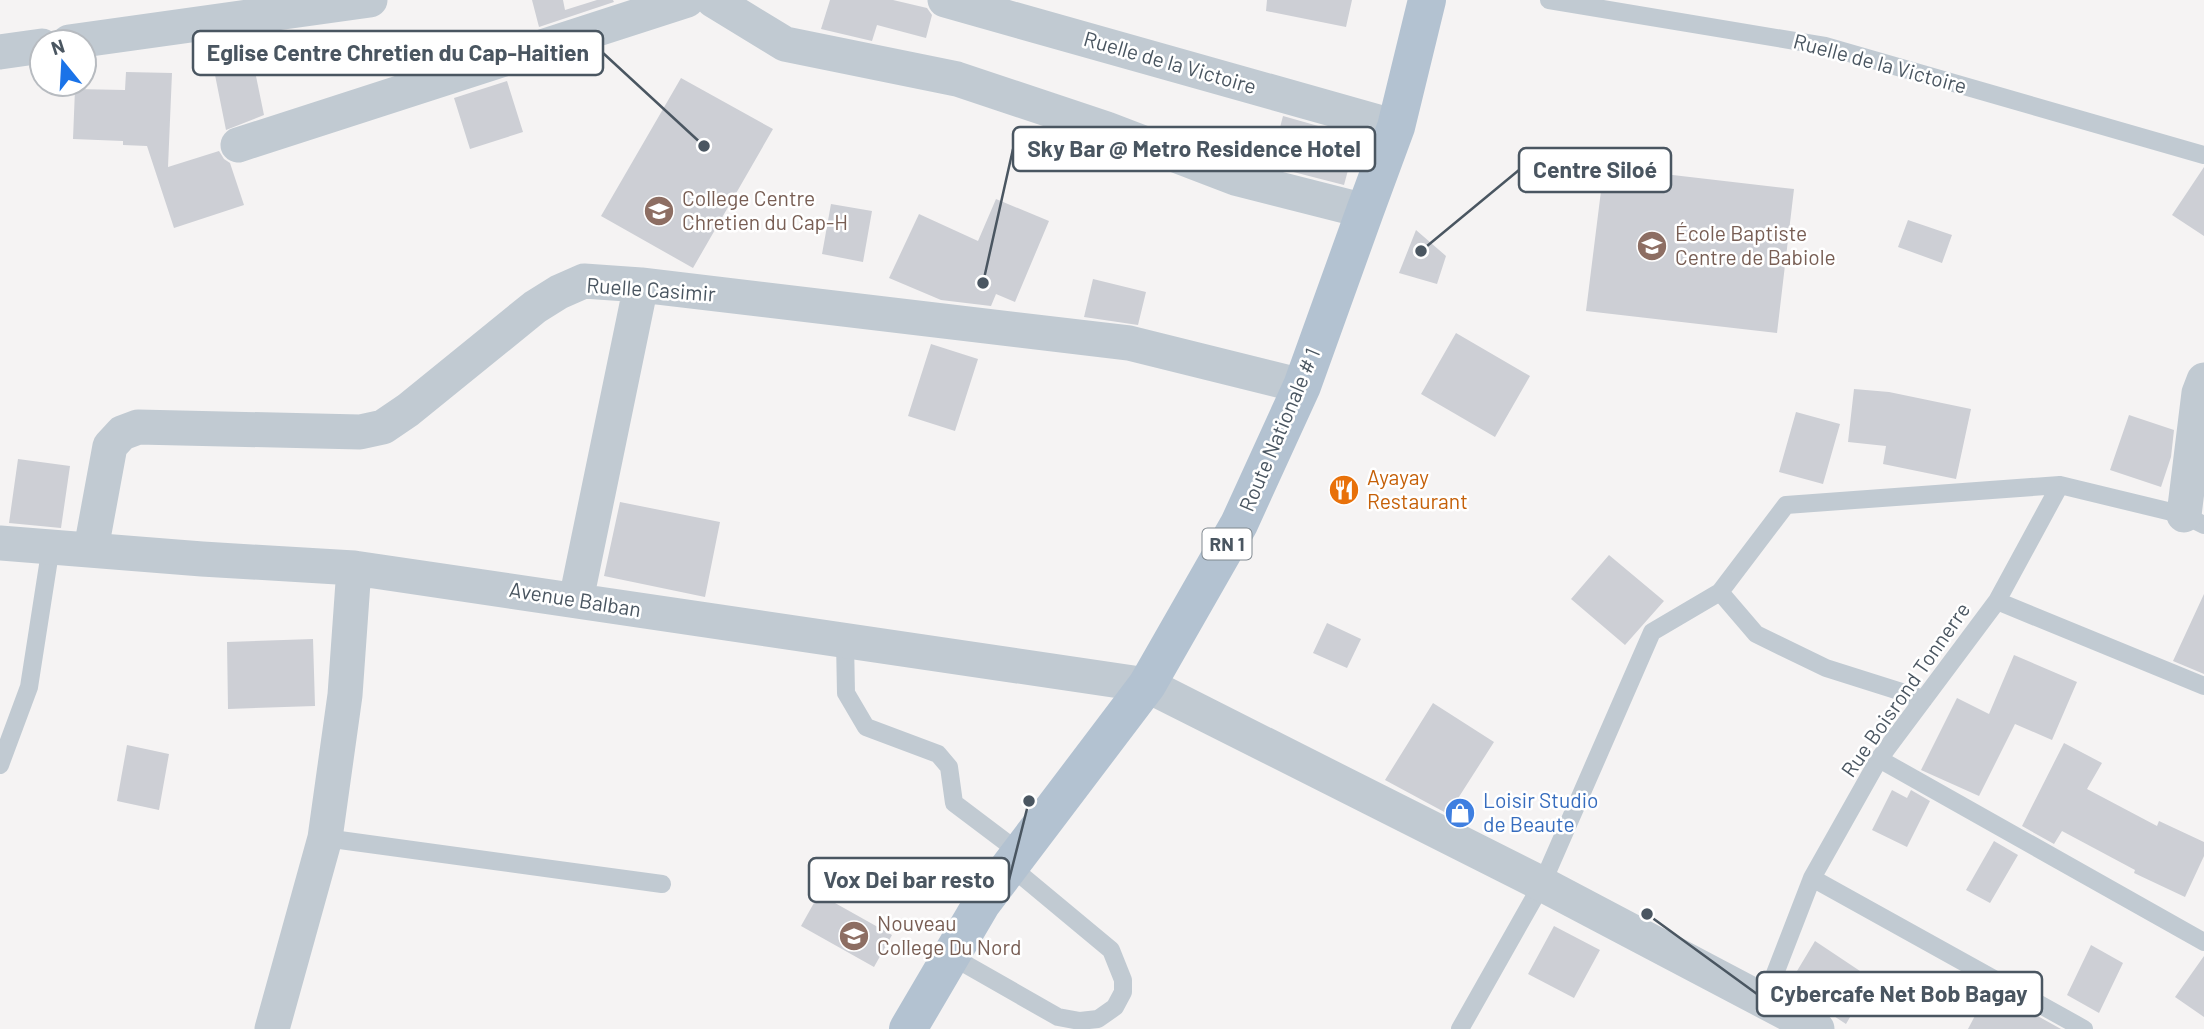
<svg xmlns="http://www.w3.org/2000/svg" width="2204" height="1029" font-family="Barlow,sans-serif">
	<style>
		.building { fill: #cdcfd5 }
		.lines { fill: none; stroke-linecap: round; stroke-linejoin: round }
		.lane { stroke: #c1cad2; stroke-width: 18 }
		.street { stroke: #c1cad2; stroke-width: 35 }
		.primary { stroke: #b3c2d1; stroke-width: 38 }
		.labels { text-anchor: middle; stroke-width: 5; stroke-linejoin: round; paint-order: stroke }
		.shield { fill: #fff; stroke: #808990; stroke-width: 2 }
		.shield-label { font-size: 19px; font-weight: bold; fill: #4a5661 }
		.street-label { font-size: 21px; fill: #4a5661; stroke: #fff }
		.education-label { font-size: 21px; fill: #785e54; stroke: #fff; text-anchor: start }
		.food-label { font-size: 21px; fill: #c56008; stroke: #fff; text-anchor: start }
		.shop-label { font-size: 21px; fill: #366cbe; stroke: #fff; text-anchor: start }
		.leader { fill: none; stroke: #4a5661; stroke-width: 2.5 }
		.callout-dot { fill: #4a5661; stroke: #fff; stroke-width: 2.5 }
		.callout { fill: #fff; stroke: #4a5661; stroke-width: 2.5 }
		.callout-label { font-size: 23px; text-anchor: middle; font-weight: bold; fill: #4a5661 }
	</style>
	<rect width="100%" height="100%" fill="#f5f3f3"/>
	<!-- building -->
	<path class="building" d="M532,0H563L565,10L597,0H613L614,2L539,27Z
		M830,0H893L927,8L932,15L926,38L877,25L872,41L821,29Z
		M1267,0H1352L1346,27L1266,11Z
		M251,52L264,115L226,130L212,60Z
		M126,72L172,73L168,167L219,151L224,159L230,163L244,205L174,228L147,146L123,145V141L73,139L75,89L125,90Z
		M681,78L773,129L693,268L601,216Z
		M507,81L523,132L470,149L454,98Z
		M1283,116L1357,137L1344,185L1270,166Z
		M1604,167L1794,189L1777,333L1586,311Z
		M2204,167V236L2172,215Z
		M996,199L1049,221L1015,302L996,294L991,306L941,300L889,278L919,214L978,241Z
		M831,204L872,211L863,262L822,254Z
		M1908,220L1952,235L1942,263L1898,247Z
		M1416,230L1446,256L1437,284L1399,273Z
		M1093,279L1146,292L1138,325L1084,317Z
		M1456,333L1530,376L1495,437L1421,394Z
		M931,344L978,359L955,431L908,416Z
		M1854,389L1889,392L1971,409L1956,479L1883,464L1886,446L1848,442Z
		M1796,412L1840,424L1823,484L1779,472Z
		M2129,415L2174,430L2171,457L2161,487L2110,470Z
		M18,459L70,466L61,528L9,523Z
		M620,502L720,522L705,597L604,576Z
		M1609,555L1664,601L1625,645L1571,599Z
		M2204,594V674L2173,661Z
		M1327,623L1361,639L1347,668L1313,653Z
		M313,639L315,706L228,709L227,642Z
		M2014,655L2077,682L2052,740L2015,724L1979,796L1921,770L1957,698L1989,714Z
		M1433,703L1494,742L1448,814L1385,780Z
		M2064,743L2102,763L2087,789L2157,826L2159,821L2204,842V856L2185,897L2134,873L2135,870L2062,831L2054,844L2022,826Z
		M127,745L169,754L159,810L117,801Z
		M1892,790L1907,798L1911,790L1930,801L1907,847L1872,830Z
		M1994,841L2018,855L1990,903L1966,890Z
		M819,894L892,935L874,967L801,926Z
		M1554,926L1600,950L1574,998L1528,974Z
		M1815,941L1872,979L1846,1024L1788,986Z
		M2091,945L2123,963L2099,1013L2067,995Z
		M2204,956V1017L2175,997Z
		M1989,989L2061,1029H1968Z"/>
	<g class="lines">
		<!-- lane -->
		<path class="lane" d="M1549,0L1825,46L2204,155
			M1720,592L1756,634L1826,668L1924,699
			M1997,601L2204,686
			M845,642L846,693L866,727L938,754L949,767L954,803L1019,852
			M1879,759L2204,942
			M0,765L29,687L51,546
			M325,838L662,884
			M1812,878L2084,1029
			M951,956L1058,1017L1080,1021L1098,1019L1115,1007L1123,992V980L1111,950L1010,866
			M1764,1002L1812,878L1879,759L1997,601L2060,485
			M1460,1029L1542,884L1652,632L1720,592L1786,505L2060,485L2184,515L2204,525"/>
		<!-- street -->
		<path class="street" d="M713,0L785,44L957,79L1107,129L1235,178L1365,211
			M945,0L1396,127
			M69,42L370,0
			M0,52L42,46
			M238,145L687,0
			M2184,515L2199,393L2204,380
			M0,543L202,559L354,568L1147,685L1542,884L1817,1029
			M91,549L110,446L122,433L138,427L360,432L383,427L408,410L535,307L559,292L584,281L641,285L1129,343L1302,386
			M576,600L641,285
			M272,1029L325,838L345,695L354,568"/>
		<!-- primary -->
		<path class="primary" d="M908,1029L982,903L1147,685L1239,524L1302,386L1365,211L1396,127L1427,0"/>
	</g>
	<!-- icons -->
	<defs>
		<g id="school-disc" transform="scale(1.575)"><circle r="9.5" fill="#8d6e63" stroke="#fff"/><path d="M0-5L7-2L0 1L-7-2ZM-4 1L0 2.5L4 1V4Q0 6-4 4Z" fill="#fff"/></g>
		<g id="restaurant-disc" transform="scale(1.575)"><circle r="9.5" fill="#e8710a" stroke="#fff"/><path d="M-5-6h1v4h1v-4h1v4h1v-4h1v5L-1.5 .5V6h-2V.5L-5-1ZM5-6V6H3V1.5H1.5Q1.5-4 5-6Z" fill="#fff"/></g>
		<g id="shop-disc" transform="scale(1.575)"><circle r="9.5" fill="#3f7fe0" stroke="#fff"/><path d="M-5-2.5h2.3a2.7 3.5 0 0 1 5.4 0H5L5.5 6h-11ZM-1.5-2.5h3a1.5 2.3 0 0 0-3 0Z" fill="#fff"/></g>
	</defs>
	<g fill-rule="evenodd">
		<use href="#school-disc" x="659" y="211"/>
		<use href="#school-disc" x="1652" y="246"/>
		<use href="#restaurant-disc" x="1344" y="490"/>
		<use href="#shop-disc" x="1460" y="813"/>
		<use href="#school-disc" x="854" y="936"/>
	</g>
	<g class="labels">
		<!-- shield labels -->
		<rect class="shield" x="1202.5" y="528.5" width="49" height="31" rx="5"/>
		<g class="shield-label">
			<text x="1227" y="551">RN 1</text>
		</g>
		<!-- street labels -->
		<g class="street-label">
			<text transform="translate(1170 63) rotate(16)" y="7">Ruelle de la Victoire</text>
			<text transform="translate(1880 64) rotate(15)" y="7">Ruelle de la Victoire</text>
			<text transform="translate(651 290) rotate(4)" y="7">Ruelle Casimir</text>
			<text transform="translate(1280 430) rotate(-67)" y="7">Route Nationale # 1</text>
			<text transform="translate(575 600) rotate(9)" y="7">Avenue Balban</text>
			<text transform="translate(1906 690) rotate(-55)" y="7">Rue Boisrond Tonnerre</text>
		</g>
		<!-- education labels -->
		<g class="education-label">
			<text x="682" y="206">College Centre<tspan x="682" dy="24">Chretien du Cap-H</tspan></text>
			<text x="1675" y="241">École Baptiste<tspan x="1675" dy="24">Centre de Babiole</tspan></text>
			<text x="877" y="931">Nouveau<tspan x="877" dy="24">College Du Nord</tspan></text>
		</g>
		<!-- food labels -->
		<g class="food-label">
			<text x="1367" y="485">Ayayay<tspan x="1367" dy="24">Restaurant</tspan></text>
		</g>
		<!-- shop labels -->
		<g class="shop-label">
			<text x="1483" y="808">Loisir Studio<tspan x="1483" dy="24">de Beaute</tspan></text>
		</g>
	</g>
	<!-- callouts -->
	<path class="leader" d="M704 146L603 53M983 283L1013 149M1421 251L1519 170M1029 801L1009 880M1647 914L1757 994"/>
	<g class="callout-dot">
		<circle cx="704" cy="146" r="7"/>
		<circle cx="983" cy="283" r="7"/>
		<circle cx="1421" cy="251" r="7"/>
		<circle cx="1029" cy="801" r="7"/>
		<circle cx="1647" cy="914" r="7"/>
	</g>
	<g class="callout">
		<rect x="193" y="31" width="410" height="44" rx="7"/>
		<rect x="1013" y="127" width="362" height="44" rx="7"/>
		<rect x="1519" y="148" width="152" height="44" rx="7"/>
		<rect x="809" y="858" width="200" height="44" rx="7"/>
		<rect x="1757" y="972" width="285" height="44" rx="7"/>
	</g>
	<g class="callout-label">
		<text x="398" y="61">Eglise Centre Chretien du Cap-Haitien</text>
		<text x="1194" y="157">Sky Bar @ Metro Residence Hotel</text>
		<text x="1595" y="178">Centre Siloé</text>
		<text x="909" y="888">Vox Dei bar resto</text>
		<text x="1899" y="1002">Cybercafe Net Bob Bagay</text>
	</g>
	<!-- north arrow -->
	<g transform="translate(63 63) rotate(342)"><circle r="33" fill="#ffffff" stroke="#b7bbc0" stroke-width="2"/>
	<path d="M0-5L12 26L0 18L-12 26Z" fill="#1a73e8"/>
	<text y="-10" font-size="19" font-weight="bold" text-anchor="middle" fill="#4a5661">N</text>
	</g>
</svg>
